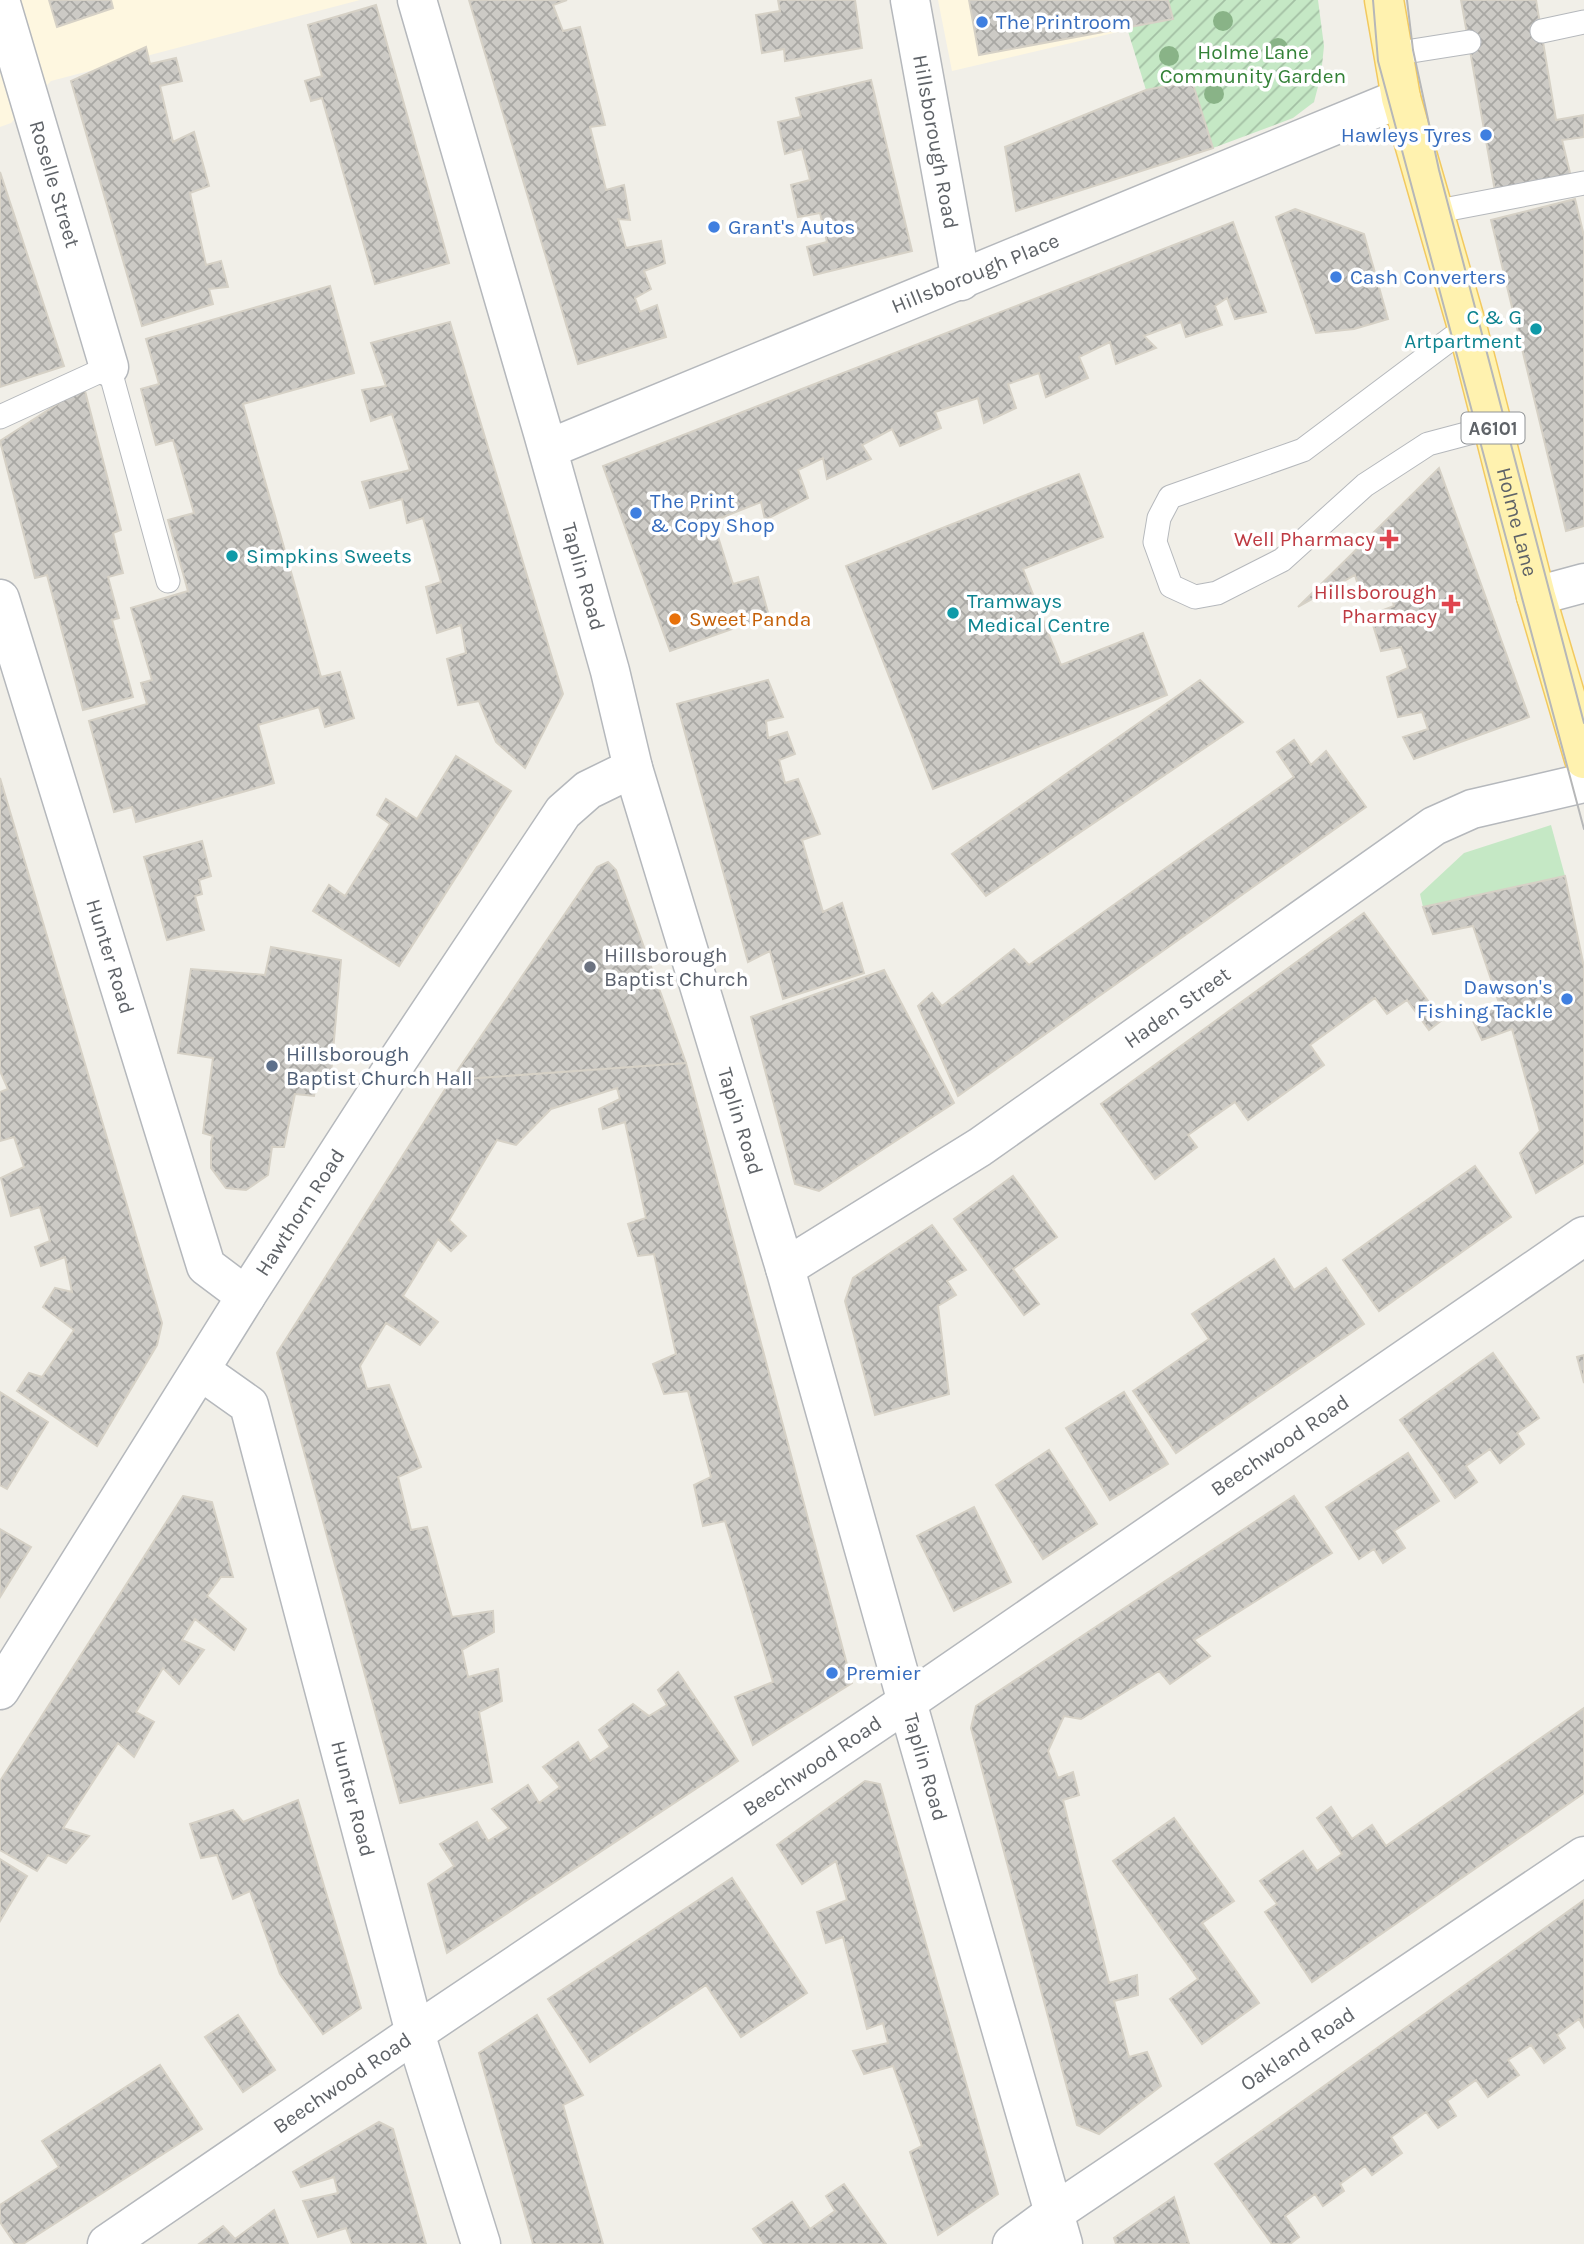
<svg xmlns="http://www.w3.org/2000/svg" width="1584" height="2244" font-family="Karla,sans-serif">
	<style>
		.commercial { fill: #fef7e0 }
		.grass { fill: #c5e8c5 }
		.garden { fill: url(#garden-furrows) }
		.building { fill: url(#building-cross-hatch); stroke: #d6d1c6; stroke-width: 2 }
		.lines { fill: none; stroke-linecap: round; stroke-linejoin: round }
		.service-casing { stroke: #b5b8bc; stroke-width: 25 }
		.minor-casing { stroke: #b5b8bc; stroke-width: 41 }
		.primary-casing { stroke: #f2c960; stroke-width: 41 }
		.service { stroke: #fff; stroke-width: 23 }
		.minor { stroke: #fff; stroke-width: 38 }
		.primary { stroke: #fff2af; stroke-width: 38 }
		.tram { stroke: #b6b7b8; stroke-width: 2 }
		.tree { fill: #89b387 }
		.shop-dot { fill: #3f7fe0; stroke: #fff; stroke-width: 2.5 }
		.culture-dot { fill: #0f9aa8; stroke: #fff; stroke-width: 2.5 }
		.health-dot { fill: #e0444e; stroke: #fff; stroke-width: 2.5 }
		.food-dot { fill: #e8710a; stroke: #fff; stroke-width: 2.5 }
		.worship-dot { fill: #6b7280; stroke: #fff; stroke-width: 2.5 }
		.service-dot { fill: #5c6f8a; stroke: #fff; stroke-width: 2.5 }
		.labels { text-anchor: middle; stroke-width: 7; stroke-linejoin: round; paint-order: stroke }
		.shield { fill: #fff; stroke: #8f9295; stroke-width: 2 }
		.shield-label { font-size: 19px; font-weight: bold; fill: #5f6368 }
		.shop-label { font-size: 21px; fill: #366cbe; stroke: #fff; text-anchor: start }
		.park-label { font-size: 21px; fill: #348238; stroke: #fff }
		.street-label { font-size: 21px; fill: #5f6368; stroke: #fff }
		.culture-label { font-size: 21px; fill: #0d838f; stroke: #fff; text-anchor: start }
		.health-label { font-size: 21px; fill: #be3a42; stroke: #fff; text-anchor: end }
		.food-label { font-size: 21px; fill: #c56008; stroke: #fff; text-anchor: start }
		.worship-label { font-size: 21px; fill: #5b616d; stroke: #fff; text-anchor: start }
		.service-label { font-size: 21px; fill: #4e5e75; stroke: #fff; text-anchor: start }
	</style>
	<defs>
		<pattern id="garden-furrows" width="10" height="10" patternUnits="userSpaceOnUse" patternTransform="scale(1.75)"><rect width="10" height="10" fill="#c5e8c5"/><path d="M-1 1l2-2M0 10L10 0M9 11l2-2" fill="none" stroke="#a3c0a4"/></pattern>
		<pattern id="building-cross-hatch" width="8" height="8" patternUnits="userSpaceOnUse" patternTransform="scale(1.75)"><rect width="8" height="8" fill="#cccac5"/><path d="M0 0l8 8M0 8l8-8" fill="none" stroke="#a9a8a4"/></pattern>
	</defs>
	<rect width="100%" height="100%" fill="#f1efe8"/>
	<!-- commercial -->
	<path class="commercial" d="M0,0H360L51,81L11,123L0,127Z
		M938,0H1168L1173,19L952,71Z"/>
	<!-- grass -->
	<path class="grass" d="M1551,825L1565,876L1423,907L1420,894L1464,853Z"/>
	<!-- garden -->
	<path class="garden" d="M1168,0H1318L1324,46L1321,75L1314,102L1293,118L1213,148L1146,90L1127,28L1173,19Z"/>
	<!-- building -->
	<path class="building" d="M49,0H111L113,8L57,27Z
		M469,0H567L553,5L563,31L580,27L605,125L590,127L606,190L624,185L630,220L618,219L626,248L661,241L665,263L644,271L651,289L635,298L640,312L657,305L666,337L578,364Z
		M778,0H855L862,48L785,61L784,49L762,53L756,15L780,11Z
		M969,0H1168L1173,19L979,55Z
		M1461,0H1536L1556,120L1584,115V137L1562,140L1571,177L1495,191Z
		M376,5L449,263L375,284L322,98L311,101L305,81L322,76L308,25Z
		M146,47L150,64L176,58L182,81L160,86L173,142L194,132L209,186L190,193L206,265L221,261L228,287L209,289L213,304L142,326L71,81Z
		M871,80L912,251L814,275L807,247L827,242L820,213L798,217L791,185L810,180L802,149L785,154L778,122L801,117L796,98Z
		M1192,81L1213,148L1016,211L1005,147L1146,90Z
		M0,172L64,366L0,387Z
		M1575,199L1584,236V526L1566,531L1491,220Z
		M1295,209L1364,234L1388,319L1354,329L1316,333L1276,217Z
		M1233,222L1266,312L1235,319L1227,298L1215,306L1222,325L1186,337L1181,322L1144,336L1156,348L1116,364L1110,342L1079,357L1088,378L1046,397L1039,373L1008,384L1016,408L984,423L978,398L935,412L941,428L900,446L892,429L862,445L871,459L827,479L823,458L798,470L808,498L765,520L761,502L713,521L733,584L758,577L769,616L670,651L603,466Z
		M330,286L354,373L243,404L321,677L340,672L354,718L325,727L319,707L258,725L274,783L136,822L132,807L114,812L89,721L147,704L141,683L152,680L131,608L188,591L168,520L194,513L173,440L156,445L141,389L159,384L146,339Z
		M450,322L563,694L525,768L496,742L479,701L458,705L447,659L466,653L461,625L437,633L426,587L441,582L423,518L407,523L402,499L370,508L362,482L410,470L392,414L371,421L362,390L386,386L371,343Z
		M84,387L121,530L113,533L123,573L108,577L119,618L112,620L133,697L83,710L47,575L35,578L0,441Z
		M1439,468L1529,717L1414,759L1403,737L1428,729L1422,712L1398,717L1387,677L1408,668L1401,647L1381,651L1370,615L1394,606L1389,589L1360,592L1355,575L1298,607Z
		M1079,474L1103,537L1023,569L1061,665L1143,633L1167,695L933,789L846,566Z
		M768,680L783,717L766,721L768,738L787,732L795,754L779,760L785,783L798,779L820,834L802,840L823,912L842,903L864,973L783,999L770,951L748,962L677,704Z
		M1200,680L1243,722L986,896L952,854Z
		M1294,740L1311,765L1326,751L1366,807L958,1096L918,1006L932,993L942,1006L1014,949L1029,965L1294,777L1277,752Z
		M456,756L511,791L399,966L313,911L329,885L345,896L390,824L377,815L386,799L417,819Z
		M0,778L162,1323L157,1345L97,1446L17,1391L29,1373L42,1377L74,1330L43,1307L55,1288L72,1292L65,1257L41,1266L35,1247L50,1241L40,1207L11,1216L1,1178L24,1167L14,1137L0,1141V1092L8,1089L0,1071Z
		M202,841L211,876L199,880L202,894L195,896L204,930L167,940L144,857Z
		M608,862L616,870L686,1063L451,1080L597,867Z
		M1565,876L1584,967V1163L1536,1193L1520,1153L1540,1131L1512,1029L1482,1040L1472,1019L1499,1003L1473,926L1433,934L1423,907Z
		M1364,913L1442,1020L1429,1030L1407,1000L1387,1014L1375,998L1310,1045L1324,1065L1248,1120L1235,1102L1188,1135L1197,1147L1155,1179L1101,1104Z
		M271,947L341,960L331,1074H318L314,1096L295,1094L284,1147H272L268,1175L246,1190L226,1188L211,1168V1142L213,1136L203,1133L213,1058L178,1053L191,969L265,975Z
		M884,970L954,1103L819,1191L795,1184L751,1017Z
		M686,1063L852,1683L753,1745L735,1697L773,1682L725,1521L703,1526L694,1485L711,1477L688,1391L664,1394L653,1364L676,1354L654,1254L638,1256L628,1224L646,1218L625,1122L603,1129L599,1109L620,1099L617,1088L551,1109L516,1145L497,1140L449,1220L466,1236L451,1251L438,1239L403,1296L438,1322L420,1345L386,1323L360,1366L367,1389L389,1385L421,1467L398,1477L411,1530L427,1527L452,1617L493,1611L494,1632L462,1650L468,1677L498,1669L502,1701L479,1712L492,1782L400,1803L277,1353L451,1080Z
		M1475,1166L1511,1217L1379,1311L1343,1260Z
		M1013,1176L1057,1237L1013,1269L1039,1304L1024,1315L954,1219Z
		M932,1225L966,1270L947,1281L956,1295L938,1306L949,1394L875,1415L845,1301L853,1278Z
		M1274,1259L1294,1290L1326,1268L1364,1324L1176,1453L1133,1391L1209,1339L1192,1314Z
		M1493,1353L1539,1418L1517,1433L1524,1444L1500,1463L1490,1449L1466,1466L1477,1482L1455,1498L1400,1420Z
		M1584,1355V1383L1577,1357Z
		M0,1392L48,1422L7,1489L0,1485Z
		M1124,1392L1168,1464L1110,1500L1066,1428Z
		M1049,1450L1097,1524L1043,1559L996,1485Z
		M1408,1453L1439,1501L1394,1531L1405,1548L1383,1563L1374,1549L1359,1559L1326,1507Z
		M183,1496L212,1502L233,1577H221L207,1596L246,1629L234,1650L195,1619L182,1640L204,1650L179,1684L163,1668L136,1712L154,1722L134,1757L118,1743L63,1828L89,1836L66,1863L48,1855L37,1871L0,1850V1781Z
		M1294,1496L1332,1553L1194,1640L1210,1656L1170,1684L1159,1671L1081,1719L1064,1716L1048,1751L1058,1778L1073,1772L1079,1795L1063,1800L1109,1983L1137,1975L1138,1995L1114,2001L1129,2057L1147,2052L1161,2086L1099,2134L1077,2125L971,1728L976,1706Z
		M974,1507L1011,1582L954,1611L917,1536Z
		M0,1529L31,1547L0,1597Z
		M678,1672L738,1761L447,1953L428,1884L454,1866L440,1844L477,1822L488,1841L509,1828L492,1809L528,1785L539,1803L560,1787L543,1767L578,1742L590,1761L610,1747L599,1730L633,1704L649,1716L667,1705L658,1690Z
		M1584,1708V1793L1312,1982L1265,1912L1277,1904L1260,1881L1303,1851L1317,1871L1342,1854L1317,1818L1331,1807L1352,1839L1372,1825L1386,1846Z
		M865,1781L880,1784L998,2194L938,2235L910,2152L922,2146L893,2066L864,2074L853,2051L888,2043L883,2023L867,2029L843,1937L826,1943L817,1912L847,1900L836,1861L802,1884L777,1845Z
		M298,1800L361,2008L323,2034L280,1974L250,1891L233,1899L217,1855L201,1858L190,1824L233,1810L243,1822Z
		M1174,1818L1234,1901L1202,1923L1259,2003L1202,2044L1170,1999L1198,1979L1113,1861Z
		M0,1859L27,1876L0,1921Z
		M732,1878L807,1993L741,2037L706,1985L590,2062L548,1999Z
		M1584,1900V2027L1579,2019L1557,2035L1565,2048L1544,2063L1531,2045L1508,2060L1519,2075L1488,2097L1476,2080L1447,2101L1456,2116L1438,2128L1426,2112L1391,2137L1402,2153L1372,2175L1365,2166L1340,2184L1344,2191L1323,2206L1315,2194L1285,2216L1299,2237L1290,2244H1272L1215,2164Z
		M238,2015L275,2070L243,2092L205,2037Z
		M537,2015L583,2095L563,2105L603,2244H533L479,2053Z
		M160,2065L202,2129L23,2244H15L0,2222V2205L59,2167L42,2141Z
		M379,2122L393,2129L426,2244H352L346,2228L318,2237L303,2201L338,2193L334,2177L301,2187L293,2172Z
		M844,2184L886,2244H764L753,2229L792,2202L810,2229L835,2211L826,2196Z
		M1174,2197L1189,2244H1116L1114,2238Z
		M274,2210L288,2244H199L223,2226L235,2239Z"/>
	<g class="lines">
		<!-- service casing -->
		<g class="service-casing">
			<path id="service" d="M1542,31L1584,22
				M1393,54L1469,42
				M1433,215L1449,209L1584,183
				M1469,334L1452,338L1303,450L1170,497L1159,518L1155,542L1171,586L1195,597L1217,593L1282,560L1365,485L1428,444L1477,431L1493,430
				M0,417L109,367L168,581"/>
		</g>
		<!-- minor casing -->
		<g class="minor-casing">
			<g id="minor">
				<path id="s1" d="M0,0L109,367"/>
				<path id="s2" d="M417,0L543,433L610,671L633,768L785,1268L907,1702L1063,2244"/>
				<path id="s3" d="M910,0L961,281"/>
				<path id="s4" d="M548,449L1401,98"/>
				<path d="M1536,596L1584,583"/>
				<path id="s5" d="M0,599L206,1266L246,1296"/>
				<path id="s6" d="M785,1268L980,1147L1434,826L1472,809L1584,783"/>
				<path id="s7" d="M201,1371L249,1405L415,2033L481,2244"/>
				<path id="s8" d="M0,1690L246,1296L398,1060L563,812L588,790L633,768"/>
				<path id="s9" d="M107,2244L415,2033L907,1702L1584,1236"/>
				<path id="s10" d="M1012,2244L1054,2213L1584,1856"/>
			</g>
		</g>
		<!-- primary casing -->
		<g class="primary-casing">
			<g id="primary">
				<path id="s11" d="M1384,0L1401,98L1469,334L1536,596L1584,759"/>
			</g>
		</g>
		<!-- service -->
		<use href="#service" class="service"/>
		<!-- minor -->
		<use href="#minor" class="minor"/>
		<!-- primary -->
		<use href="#primary" class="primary"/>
		<!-- tram -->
		<path class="tram" d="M1373,0L1378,61L1584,829
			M1407,0L1413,50L1439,170L1584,723"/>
	</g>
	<!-- trees -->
	<g class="tree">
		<circle cx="1223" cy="21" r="10"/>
		<circle cx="1278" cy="48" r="10"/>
		<circle cx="1169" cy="56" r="10"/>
		<circle cx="1214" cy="94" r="10"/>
	</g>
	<!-- markers -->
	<g class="shop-dot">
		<circle cx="982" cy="22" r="7"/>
		<circle cx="1486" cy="135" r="7"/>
		<circle cx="714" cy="227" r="7"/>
		<circle cx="1336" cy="277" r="7"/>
		<circle cx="636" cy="513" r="7"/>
		<circle cx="1567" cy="999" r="7"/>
		<circle cx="832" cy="1673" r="7"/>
	</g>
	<g class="culture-dot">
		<circle cx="1536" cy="329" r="7"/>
		<circle cx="232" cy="556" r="7"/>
		<circle cx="953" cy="613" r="7"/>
	</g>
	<g class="health-dot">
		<path d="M1385.5 528.5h7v7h7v7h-7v7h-7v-7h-7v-7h7z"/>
		<path d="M1447.5 593.5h7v7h7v7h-7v7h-7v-7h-7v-7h7z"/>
	</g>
	<circle class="food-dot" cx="675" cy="619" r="7"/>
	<circle class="worship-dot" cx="590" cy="967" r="7"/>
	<circle class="service-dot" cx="272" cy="1066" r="7"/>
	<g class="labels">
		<!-- shield labels -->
		<rect class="shield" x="1461.5" y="412.5" width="63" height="31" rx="5"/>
		<g class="shield-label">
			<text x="1493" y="435">A6101</text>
		</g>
		<!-- shop labels -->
		<g class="shop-label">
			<text x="996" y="29">The Printroom</text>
			<text x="1472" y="142" text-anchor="end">Hawleys Tyres</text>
			<text x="728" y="234">Grant's Autos</text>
			<text x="1350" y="284">Cash Converters</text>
			<text x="650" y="508">The Print<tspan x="650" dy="24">&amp; Copy Shop</tspan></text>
			<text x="1553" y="994" text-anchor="end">Dawson's<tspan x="1553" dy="24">Fishing Tackle</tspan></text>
			<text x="846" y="1680">Premier</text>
		</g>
		<!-- park labels -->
		<g class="park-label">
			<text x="1253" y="59">Holme Lane<tspan x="1253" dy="24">Community Garden</tspan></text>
		</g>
		<!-- street labels -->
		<g class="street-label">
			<text dy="7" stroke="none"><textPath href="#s3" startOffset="144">Hillsborough Road</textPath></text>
			<text dy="7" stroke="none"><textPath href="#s1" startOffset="192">Roselle Street</textPath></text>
			<text dy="7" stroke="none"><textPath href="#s4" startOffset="462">Hillsborough Place</textPath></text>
			<text dy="7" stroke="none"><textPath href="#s11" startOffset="539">Holme Lane</textPath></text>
			<text dy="7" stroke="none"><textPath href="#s2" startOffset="600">Taplin Road</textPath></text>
			<text dy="7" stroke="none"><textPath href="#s5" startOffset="374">Hunter Road</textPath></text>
			<text dy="7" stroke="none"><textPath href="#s6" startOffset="471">Haden Street</textPath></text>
			<text dy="7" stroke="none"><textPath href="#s2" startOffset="1167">Taplin Road</textPath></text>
			<text dy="7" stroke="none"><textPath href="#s8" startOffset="564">Hawthorn Road</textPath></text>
			<text dy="7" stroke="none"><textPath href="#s9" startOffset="1419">Beechwood Road</textPath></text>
			<text dy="7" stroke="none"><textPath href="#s9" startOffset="852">Beechwood Road</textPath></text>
			<text dy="7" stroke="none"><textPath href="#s2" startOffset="1839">Taplin Road</textPath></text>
			<text dy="7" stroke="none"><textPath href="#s7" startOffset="466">Hunter Road</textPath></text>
			<text dy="7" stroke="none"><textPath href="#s10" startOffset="346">Oakland Road</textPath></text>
			<text dy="7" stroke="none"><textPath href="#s9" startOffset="285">Beechwood Road</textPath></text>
		</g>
		<!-- culture labels -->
		<g class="culture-label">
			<text x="1522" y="324" text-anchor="end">C &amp; G<tspan x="1522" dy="24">Artpartment</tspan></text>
			<text x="246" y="563">Simpkins Sweets</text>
			<text x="967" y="608">Tramways<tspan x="967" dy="24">Medical Centre</tspan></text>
		</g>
		<!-- health labels -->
		<g class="health-label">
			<text x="1375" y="546">Well Pharmacy</text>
			<text x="1437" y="599">Hillsborough<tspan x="1437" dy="24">Pharmacy</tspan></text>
		</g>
		<!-- food labels -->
		<g class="food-label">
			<text x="689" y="626">Sweet Panda</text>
		</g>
		<!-- worship labels -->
		<g class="worship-label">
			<text x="604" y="962">Hillsborough<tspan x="604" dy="24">Baptist Church</tspan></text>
		</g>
		<!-- service labels -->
		<g class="service-label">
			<text x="286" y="1061">Hillsborough<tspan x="286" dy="24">Baptist Church Hall</tspan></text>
		</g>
	</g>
</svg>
